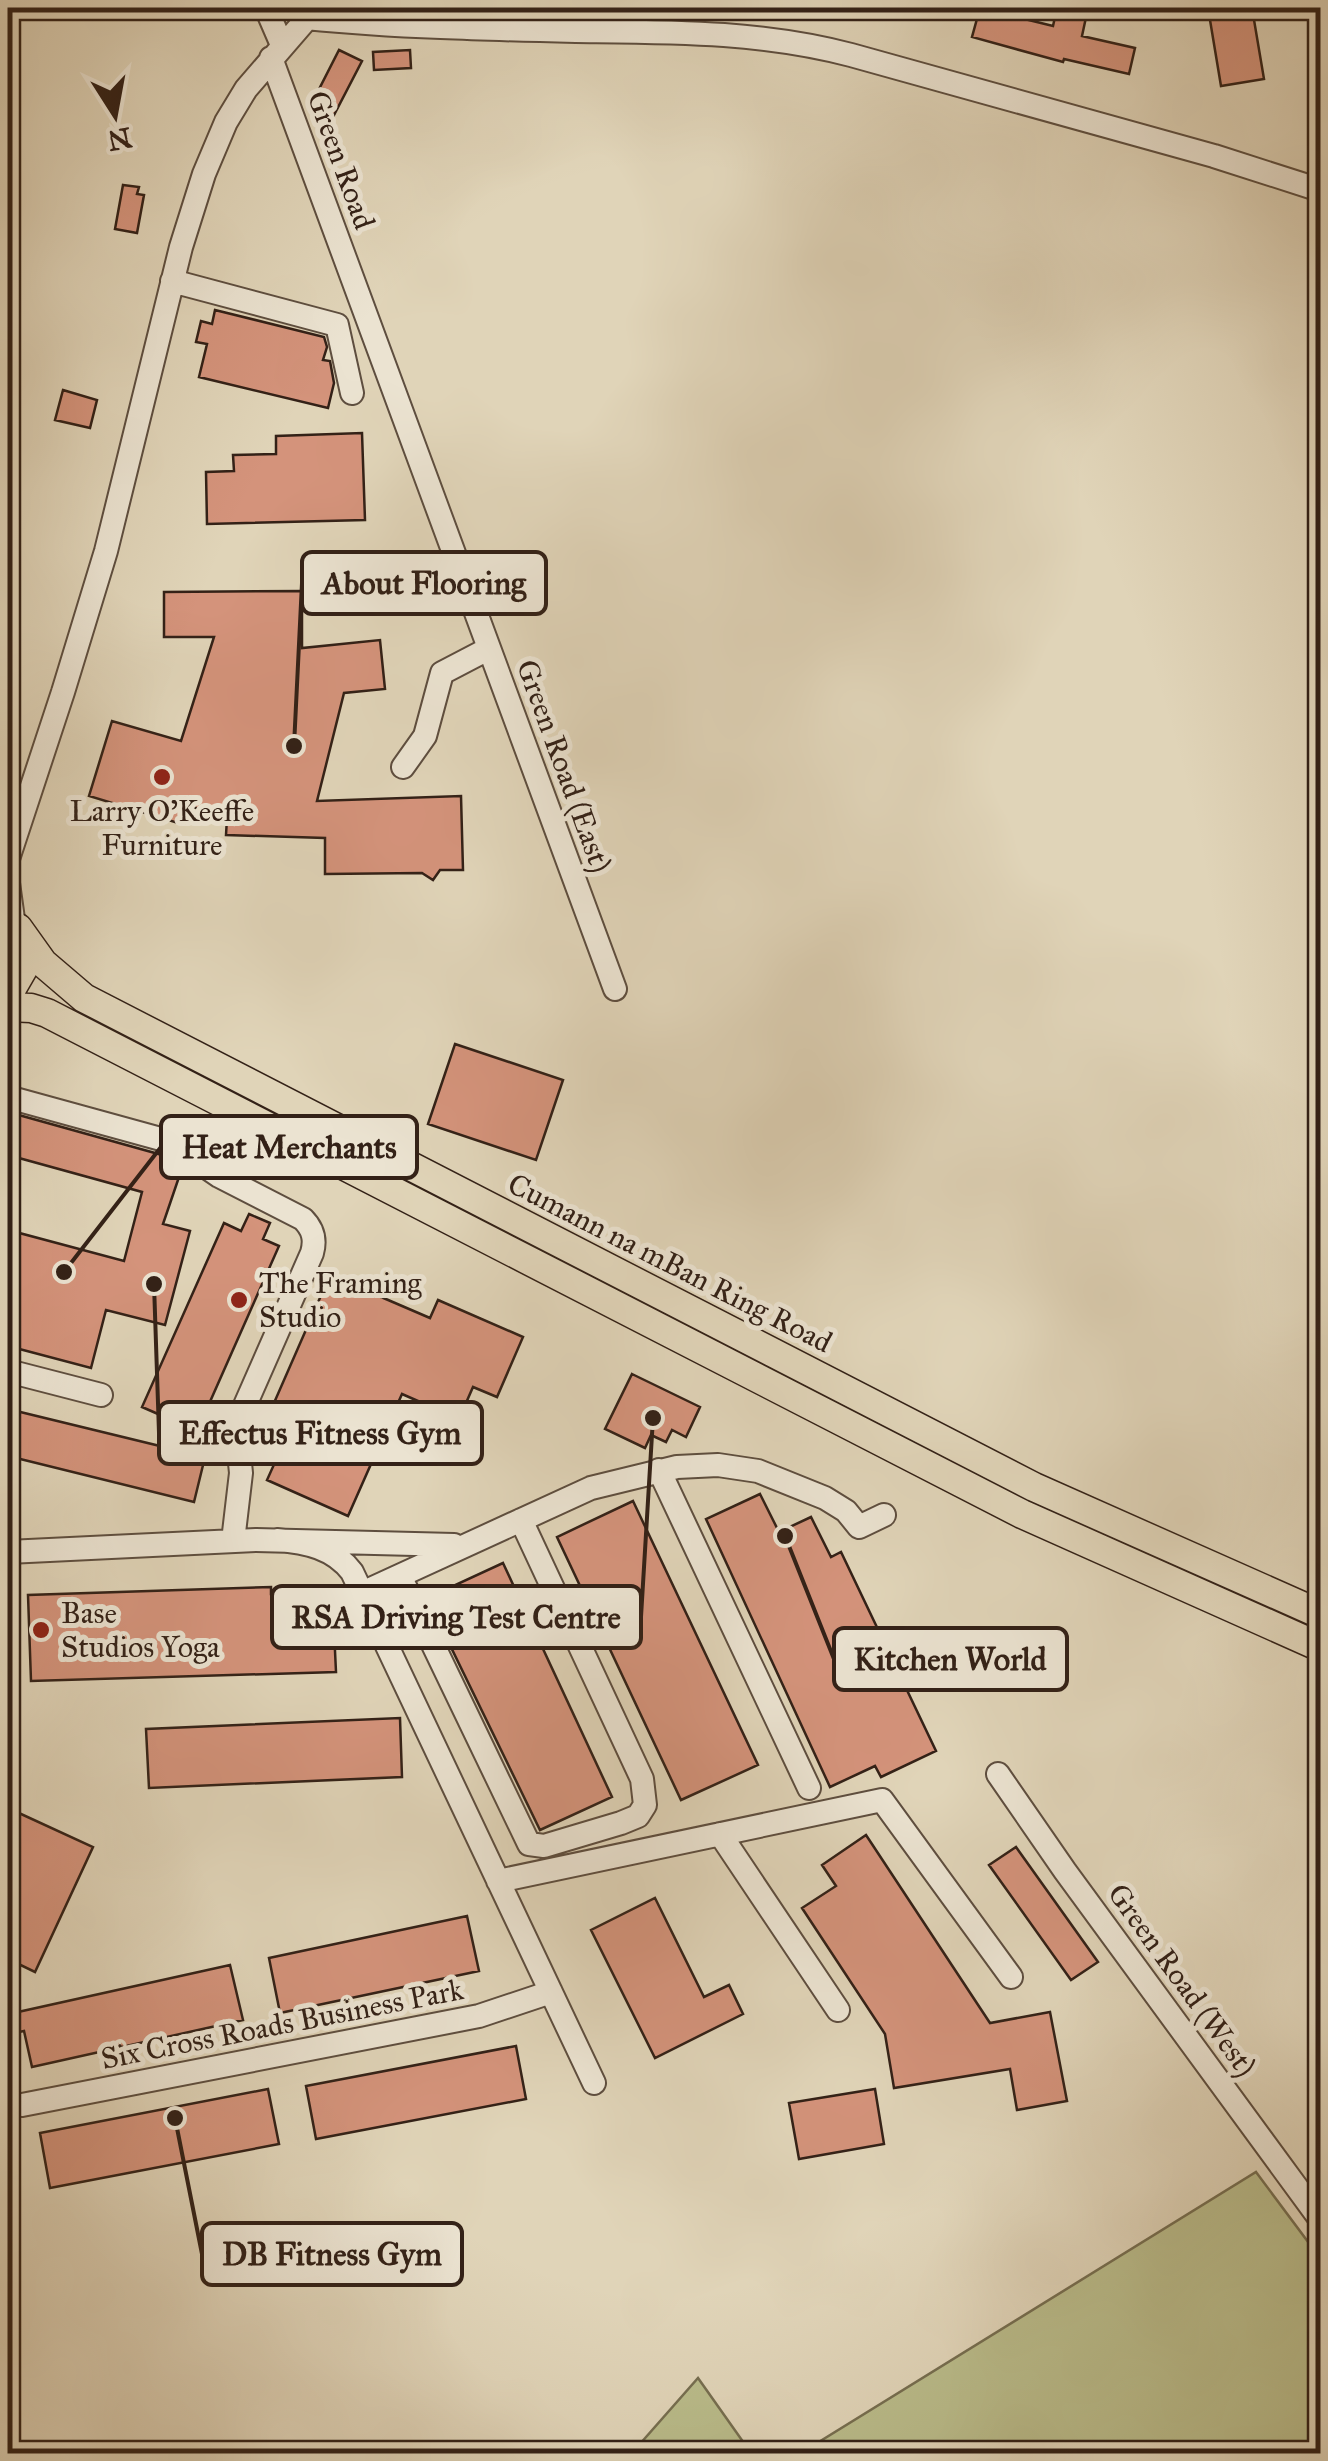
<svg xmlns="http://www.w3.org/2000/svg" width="1328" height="2461" font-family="'IM FELL Great Primer',serif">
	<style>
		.green { fill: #b9bb8a; stroke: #766e50; stroke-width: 2.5 }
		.building { fill: #d4937b; stroke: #332117; stroke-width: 2.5 }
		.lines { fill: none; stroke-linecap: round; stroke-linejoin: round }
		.minor-casing { stroke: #5e4e3f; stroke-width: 26 }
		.major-casing { stroke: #332117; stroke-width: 31 }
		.minor { stroke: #ebe3d1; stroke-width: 22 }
		.major { stroke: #e0d4b8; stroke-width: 28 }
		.poi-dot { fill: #8f2418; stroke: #ebe3d1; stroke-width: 4 }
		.labels { text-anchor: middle; stroke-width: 10; stroke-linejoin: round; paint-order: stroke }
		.street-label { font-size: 30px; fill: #332117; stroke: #ebe3d1 }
		.poi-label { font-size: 30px; fill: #332117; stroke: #ebe3d1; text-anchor: start }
		.leader { fill: none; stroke: #332117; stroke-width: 4 }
		.callout-dot { fill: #332117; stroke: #ebe3d1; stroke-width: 4 }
		.callout { fill: #ebe3d1; stroke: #332117; stroke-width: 4 }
		.callout-label { font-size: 32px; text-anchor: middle; font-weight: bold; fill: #332117 }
	</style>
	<rect width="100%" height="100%" fill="#e0d4b8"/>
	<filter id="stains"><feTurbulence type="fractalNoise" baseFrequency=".002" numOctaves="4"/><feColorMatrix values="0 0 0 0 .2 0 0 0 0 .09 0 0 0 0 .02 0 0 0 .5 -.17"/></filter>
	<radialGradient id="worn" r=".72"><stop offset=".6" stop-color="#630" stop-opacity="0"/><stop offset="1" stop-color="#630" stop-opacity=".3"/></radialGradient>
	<!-- green -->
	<path class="green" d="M1256,2172L1320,2258V2453H801Z
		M698,2378L751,2453H632Z"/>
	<!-- building -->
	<path class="building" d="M980,8L1053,26L1057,8H1088L1082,36L1135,48L1129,74L1064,59L1063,62L972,37Z
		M1208,8H1252L1264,79L1221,86Z
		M339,50L362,61L334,115L312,103Z
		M410,50L411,68L374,70L373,52Z
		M123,185L139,187L137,194L144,195L137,233L115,229Z
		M215,310L324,337L327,347L323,360L330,361L334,383L328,408L199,377L207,344L196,342L201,321L212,324Z
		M63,390L97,400L90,428L55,420Z
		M362,433L365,520L207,524L206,472L234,471L233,455L276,454V436Z
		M302,591V648L380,640L385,689L344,693L317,801L461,796L463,870H440L433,880L422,873L325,874V838L226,835L227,818L184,804L178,823L89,796L112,721L181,741L214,637H164V592Z
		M455,1044L563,1080L536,1160L428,1124Z
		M8,1112L162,1155L171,1161L179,1177L163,1224L190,1231L165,1325L106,1310L91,1368L8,1346V1230L124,1261L142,1192L8,1155Z
		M249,1214L270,1223L263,1239L279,1246L197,1431L142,1407L224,1223L241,1231Z
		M330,1275L430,1318L438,1300L523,1337L497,1397L473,1387L459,1419L402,1394L348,1516L267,1480L286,1438L263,1428Z
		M632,1374L700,1407L686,1437L672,1430L666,1442L651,1435L645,1448L605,1429Z
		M8,1409L205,1457L194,1502L8,1456Z
		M760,1494L779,1532L811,1517L831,1557L841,1552L936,1751L881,1777L875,1766L830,1787L706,1519Z
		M633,1501L758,1765L681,1800L557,1537Z
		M503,1563L612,1797L540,1830L427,1598Z
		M271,1587V1594L303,1593L304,1630H334L336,1672L31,1681L28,1595Z
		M400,1718L402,1777L149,1788L146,1729Z
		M8,1808L93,1847L35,1972L8,1959Z
		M866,1835L990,2023L1050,2012L1067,2101L1017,2110L1010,2069L894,2088L885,2034L802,1908L836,1886L822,1865Z
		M1016,1847L1098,1962L1071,1980L989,1865Z
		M655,1898L704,1997L729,1985L743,2014L655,2058L591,1930Z
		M467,1916L479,1971L280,2013L269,1958Z
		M230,1965L243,2020L32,2067L24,2031L14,2033L9,2014Z
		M516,2046L526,2099L316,2139L306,2086Z
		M268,2089L279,2144L50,2188L40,2133Z
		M875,2089L884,2144L799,2159L789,2103Z"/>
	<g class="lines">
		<!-- minor casing -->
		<g class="minor-casing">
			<path id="minor" d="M266,8L282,45
				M306,18C396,27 486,29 576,31C668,32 760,31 851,55L1214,156L1320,190
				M271,58L615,989
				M172,281L337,325L352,393
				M403,767L425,736L442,673L488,649
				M8,859L63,692L106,551L181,247L204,174L226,122L246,89L316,8
				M8,883L13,919
				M8,1097L168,1141L219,1176L303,1219C313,1229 316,1239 312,1253L239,1419L237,1433L241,1473L233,1541
				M8,1371L101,1395
				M659,1470L809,1788
				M277,1540C306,1542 334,1548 352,1572L594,2083
				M8,1552L256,1540L454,1545
				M400,1576L529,1844L544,1846L621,1823L638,1816L645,1805L642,1779L521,1520
				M362,1593L591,1488L677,1467L718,1465L758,1471L825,1498L846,1511L859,1527L884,1515
				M998,1774L1065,1871L1320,2219
				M720,1834L838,2010
				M498,1881L882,1800L1011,1977
				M22,2105L479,2016L551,1992"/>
		</g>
		<!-- major casing -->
		<g class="major-casing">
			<path id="major" d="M18,928L43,963L84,998L1034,1487L1320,1614
				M8,995L23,969L21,935
				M8,1007L31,1008L47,1013L1022,1514L1320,1647"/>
		</g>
		<!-- minor -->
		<use href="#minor" class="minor"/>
		<!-- major -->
		<use href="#major" class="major"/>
	</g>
	<!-- markers -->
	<g class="poi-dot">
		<circle cx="162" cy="777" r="10"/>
		<circle cx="239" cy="1300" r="10"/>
		<circle cx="41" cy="1630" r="10"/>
	</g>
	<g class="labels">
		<!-- street labels -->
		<g class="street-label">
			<text transform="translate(341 160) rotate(70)" y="10">Green Road</text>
			<text transform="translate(564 766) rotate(70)" y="10">Green Road (East)</text>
			<text transform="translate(670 1263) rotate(27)" y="10">Cumann na mBan Ring Road</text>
			<text transform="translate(1182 1980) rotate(54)" y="10">Green Road (West)</text>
			<text transform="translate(282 2024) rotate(-11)" y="10">Six Cross Roads Business Park</text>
		</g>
		<!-- poi labels -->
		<g class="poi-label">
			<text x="162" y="821" text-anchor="middle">Larry O'Keeffe<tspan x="162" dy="34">Furniture</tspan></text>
			<text x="259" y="1293">The Framing<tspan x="259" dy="34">Studio</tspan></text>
			<text x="61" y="1623">Base<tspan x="61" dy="34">Studios Yoga</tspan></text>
		</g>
	</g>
	<!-- callouts -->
	<path class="leader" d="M294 746L302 583M64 1272L161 1147M154 1284L159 1433M653 1418L641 1617M785 1536L834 1659M175 2118L202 2254"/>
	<g class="callout-dot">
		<circle cx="294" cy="746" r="10"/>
		<circle cx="64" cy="1272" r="10"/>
		<circle cx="154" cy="1284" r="10"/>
		<circle cx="653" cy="1418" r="10"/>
		<circle cx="785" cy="1536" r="10"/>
		<circle cx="175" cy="2118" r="10"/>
	</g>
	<g class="callout">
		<rect x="302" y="552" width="244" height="62" rx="10"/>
		<rect x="161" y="1116" width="256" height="62" rx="10"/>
		<rect x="159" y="1402" width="323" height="62" rx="10"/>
		<rect x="272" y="1586" width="369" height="62" rx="10"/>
		<rect x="834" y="1628" width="233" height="62" rx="10"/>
		<rect x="202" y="2223" width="260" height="62" rx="10"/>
	</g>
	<g class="callout-label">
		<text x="424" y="594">About Flooring</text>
		<text x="289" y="1158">Heat Merchants</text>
		<text x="320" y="1444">Effectus Fitness Gym</text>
		<text x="456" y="1628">RSA Driving Test Centre</text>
		<text x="950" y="1670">Kitchen World</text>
		<text x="332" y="2265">DB Fitness Gym</text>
	</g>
	<!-- margin -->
	<rect width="1328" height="2461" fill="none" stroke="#e0d4b8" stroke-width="40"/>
	<rect x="10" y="10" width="1308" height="2441" fill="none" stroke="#332117" stroke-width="5"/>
	<rect x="20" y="20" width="1288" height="2421" fill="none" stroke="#332117" stroke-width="2.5"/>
	<!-- north arrow -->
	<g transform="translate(115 115) rotate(169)" stroke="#ebe3d1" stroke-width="8" paint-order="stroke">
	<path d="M0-8L18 38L0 25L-18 38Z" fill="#332117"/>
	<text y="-15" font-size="28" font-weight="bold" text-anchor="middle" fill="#332117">N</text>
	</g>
	<rect width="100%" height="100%" filter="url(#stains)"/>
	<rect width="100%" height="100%" fill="url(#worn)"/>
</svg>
